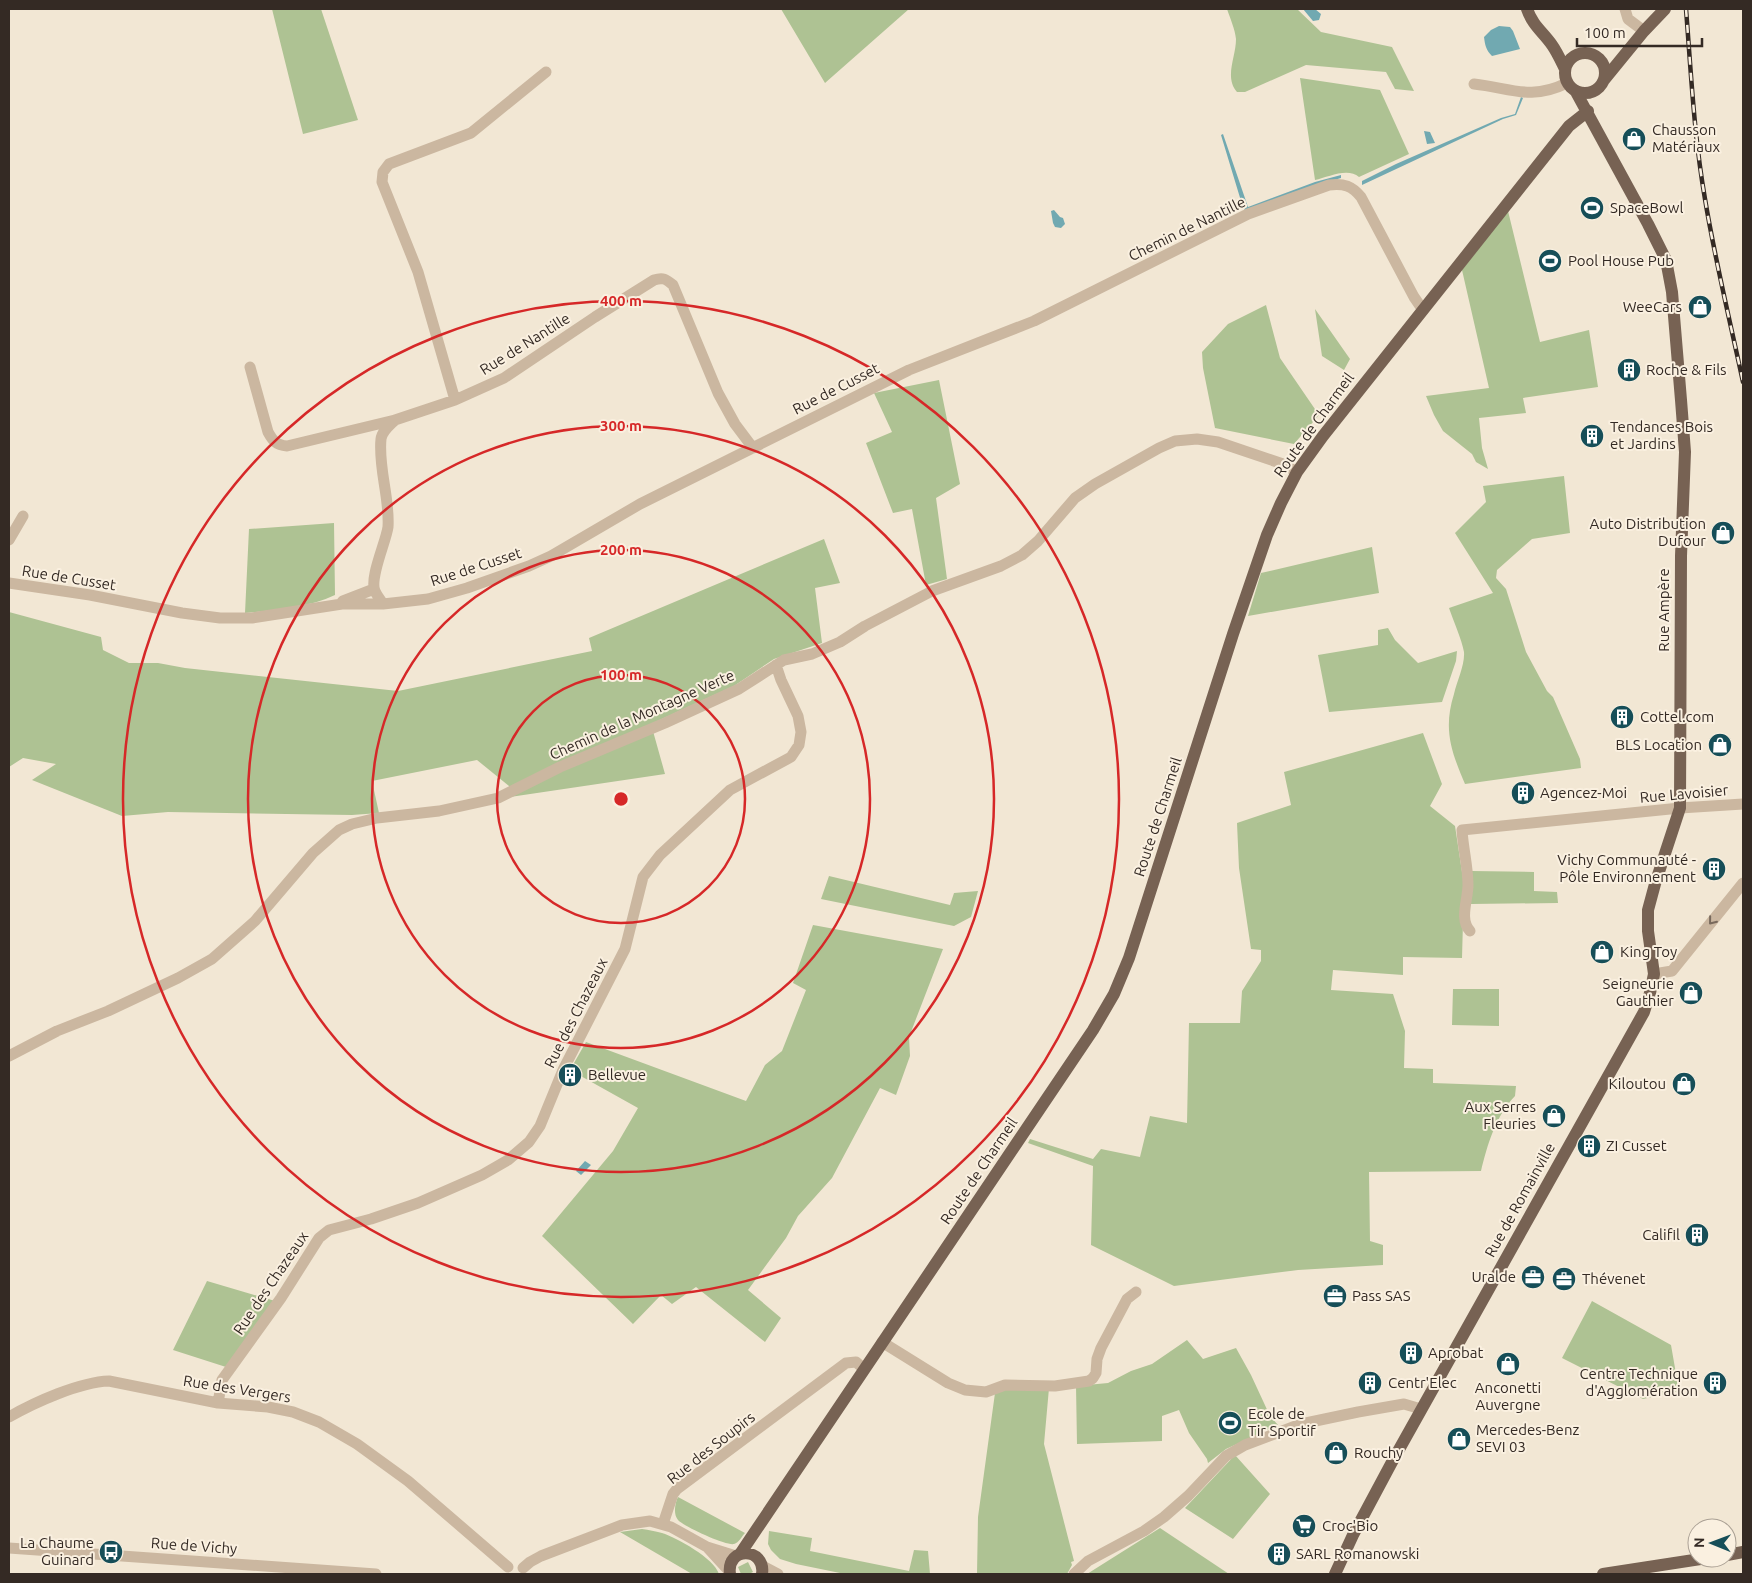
<svg xmlns="http://www.w3.org/2000/svg" width="1752" height="1583" font-family="Ubuntu,sans-serif">
	<style>
		.green { fill: #aec293 }
		.water { fill: #71a9b1 }
		.lines { fill: none; stroke-linecap: round; stroke-linejoin: round }
		.minor { stroke: #cbb7a0; stroke-width: 11 }
		.major { stroke: #776253; stroke-width: 12 }
		.rail-casing { stroke: #342a24; stroke-width: 4.5 }
		.rail { stroke: #faf0e0; stroke-width: 2.5; stroke-dasharray: 8; stroke-linecap: butt }
		.oneway { stroke: #78695c }
		.ring { fill: none; stroke: #d62828; stroke-width: 2.5 }
		.labels { text-anchor: middle; stroke-width: 4; stroke-linejoin: round; paint-order: stroke }
		.poi-label { font-size: 15px; fill: #342a24; stroke: #faf0e0; text-anchor: start }
		.street-label { font-size: 15px; fill: #342a24; stroke: #faf0e0 }
		.centre { fill: #d62828; stroke: #faf0e0; stroke-width: 2.5 }
		.ring-label { font-size: 15px; text-anchor: middle; font-weight: bold; fill: #d62828; stroke: #faf0e0; stroke-width: 4; stroke-linejoin: round; paint-order: stroke }
	</style>
	<rect width="100%" height="100%" fill="#f2e7d4"/>
	<!-- green -->
	<path class="green" d="M272,9H321L358,120L303,134Z
		M781,9H909L825,83Z
		M1227,9H1297L1321,32L1392,47L1414,91L1395,89L1386,72L1306,65L1245,92H1237C1224,77 1236,57 1236,39C1235,29 1230,18 1227,9Z
		M1300,78L1380,90L1409,154L1359,177C1348,167 1328,177 1315,180Z
		M1508,211L1540,342L1589,330L1598,387L1523,398L1526,413L1479,418L1482,448L1488,469L1476,462L1472,454L1443,431L1434,415L1426,396L1489,388L1462,270Z
		M1266,305L1280,358L1319,415L1294,444L1215,428L1203,368L1202,352L1228,324Z
		M1315,309L1350,359L1344,370L1322,356Z
		M939,380L960,484L936,498L947,579L926,585L912,509L893,513L866,443L892,432L874,393Z
		M1564,476L1570,533L1532,539L1497,570L1496,578L1506,589L1526,652L1547,691L1553,697L1580,759L1581,768L1465,784C1451,751 1443,729 1454,694C1457,681 1465,665 1464,652C1462,640 1453,620 1449,608L1493,593L1455,533L1486,502L1483,486Z
		M334,523L335,595C308,608 275,610 245,613L249,529Z
		M824,539L840,583L815,588L822,643L774,659L734,686L651,724L665,774L510,797L509,786L477,760L372,781L379,813L352,815L168,812L122,816L32,780L56,764L23,758L9,767V612L101,637L103,650L129,663H158L185,668L398,691L592,651L589,638Z
		M1372,547L1379,593L1248,616L1261,573Z
		M1388,628L1395,640L1418,663L1457,651L1456,661L1442,702L1329,712L1318,655L1378,645V630Z
		M1423,733L1442,784L1430,806L1455,826L1464,885L1462,958L1403,957V975L1333,970L1331,990L1393,994L1405,1031L1404,1068L1433,1069V1083L1516,1086L1515,1096C1496,1115 1487,1146 1481,1171L1369,1172L1370,1241L1383,1245V1265L1298,1270L1174,1286L1091,1245L1093,1166L1028,1143L1030,1139L1093,1159L1101,1149L1140,1157L1150,1116L1187,1123L1189,1023H1240L1242,991L1261,961V950L1251,949L1239,868L1237,823L1291,805L1284,772Z
		M1471,871L1534,872V891L1557,892L1558,903L1471,904Z
		M829,876L950,905L954,893L978,891L971,917L954,926L821,899Z
		M813,925L943,949L909,1037L910,1056L896,1095L880,1088L832,1178L798,1216L786,1238L748,1290L781,1318L765,1342L696,1287L672,1304L661,1295L633,1324L542,1236L613,1151L638,1108L570,1070L586,1042L746,1101L765,1065L782,1051L806,990L793,983Z
		M1453,989H1499V1026L1452,1025Z
		M207,1281L275,1301L226,1367L173,1350Z
		M1592,1301L1671,1345L1679,1391L1643,1399L1562,1358Z
		M1187,1340L1203,1359L1236,1348L1251,1375L1270,1416L1278,1425L1226,1449L1208,1463L1207,1459L1189,1433L1179,1410L1162,1416V1441L1077,1444L1076,1386L1108,1383L1131,1371L1152,1364Z
		M1003,1387L1049,1388L1044,1444L1074,1561L1071,1562L1072,1565L1067,1574H977L978,1517L995,1393Z
		M1235,1455L1270,1494L1233,1539L1185,1508Z
		M678,1497L745,1533C742,1536 739,1543 734,1544C726,1546 683,1526 678,1520C673,1514 675,1503 678,1497Z
		M1160,1528L1229,1574H1087Z
		M642,1529C649,1530 655,1531 662,1533C677,1538 714,1558 719,1574H692L620,1532Z
		M769,1531L812,1538L810,1551L909,1571L914,1550L928,1551L930,1574H845L796,1564L780,1559L771,1550L768,1544Z
		M748,1562L753,1572L749,1574H741L738,1567Z"/>
	<!-- water -->
	<path class="water" d="M1303,9H1315L1321,14L1319,20L1313,21Z
		M1499,26L1510,27L1513,31L1520,49L1492,56C1486,50 1485,45 1484,37L1491,30Z
		M1521,97L1523,98L1516,115L1503,119L1362,185V181L1396,164L1501,118L1515,114Z
		M1424,131L1430,132L1435,143L1427,144Z
		M1223,134L1248,207L1315,182L1341,175V178L1317,185L1245,211L1241,201L1221,135Z
		M1054,210L1060,217L1063,218L1065,224L1061,228L1055,227L1053,223L1051,211Z
		M585,1161L591,1165L581,1175L576,1171Z"/>
	<g class="lines">
		<!-- minor -->
		<path class="minor" d="M1625,9L1628,19L1644,31
			M1474,84C1511,88 1530,101 1567,83
			M250,367L268,432C273,441 276,445 287,446L395,420
			M455,400L418,272L382,182L383,172L389,164L471,133L546,72
			M9,540L23,516
			M9,583L90,595L182,613L220,618H252L342,604H383L428,599L467,588L529,566L551,556L640,504L909,370L1034,321L1248,214L1329,185C1344,183 1352,186 1361,197L1414,297L1423,310
			M342,602L343,601L374,589
			M383,604C381,600 377,596 375,591C369,578 386,542 388,527C390,498 378,468 381,439C382,431 390,425 395,420L455,400L504,378L595,317L654,280C663,277 666,279 673,285L718,393L735,424L753,448
			M1470,931C1459,919 1468,900 1468,885C1468,867 1463,848 1462,830L1680,808L1743,804
			M1654,974L1672,971L1743,883
			M9,1056L57,1031L108,1011L178,978L212,959L255,921L313,853L339,830L352,824L377,818L439,811L498,798L560,767L665,723L739,689L784,660L812,654L840,642L865,626L932,591L1001,566L1022,555L1038,541L1075,498L1095,484L1159,448L1175,441L1197,439L1218,442L1283,464L1297,472
			M882,1342L948,1383L965,1390L986,1392L1005,1385L1055,1386L1089,1381L1093,1378L1096,1373L1097,1359L1101,1348L1127,1299L1136,1292
			M218,1403L222,1380L281,1298L319,1238L329,1230L371,1219L418,1203L482,1175L508,1160L529,1142L540,1126L563,1070L625,949L643,877L660,855L730,790L791,757L799,745L801,732L798,716L781,680L776,665
			M9,1417C35,1402 80,1382 109,1381L218,1403L268,1407L293,1412L319,1422L357,1444L408,1481L508,1567
			M663,1524L673,1494L677,1489L846,1363L856,1362L864,1369
			M9,1548L376,1574
			M708,1548L729,1571
			M761,1565L778,1574
			M523,1568L530,1562L541,1556L622,1525L650,1521L671,1527L707,1547L736,1556
			M1074,1574L1088,1561L1144,1531L1164,1517L1188,1496L1226,1456L1245,1445L1301,1424L1358,1412L1404,1404L1421,1409"/>
		<!-- major -->
		<path class="major" d="M1527,9C1533,26 1542,31 1552,45C1557,52 1561,61 1565,69
			M1565 73a20 20 0 1 1 40 0a20 20 0 1 1-40 0Z
			M1604,80L1644,31L1665,9
			M740,1554L1093,1030L1114,994L1129,958L1233,634L1267,535L1281,503L1297,472L1323,436L1569,126L1588,111
			M1727,1555L1743,1552
			M730,1574C726,1546 766,1547 762,1574
			M1335,1574L1353,1535L1392,1462L1644,1012L1650,993L1654,974L1648,931V910L1655,884L1680,808L1681,556L1685,452L1681,400L1672,292L1666,260L1648,224L1576,92
			M1603,1574L1707,1558"/>
		<!-- rail casing -->
		<g class="rail-casing">
			<path id="rail" d="M1686,9C1691,72 1694,136 1705,199C1715,260 1730,321 1743,382"/>
		</g>
		<!-- rail -->
		<use href="#rail" class="rail"/>
	</g>
	<!-- one-way arrows -->
	<defs><path id="oneway-chevron" d="M-2-3.5L2.5 0L-2 3.5" fill="none" stroke-width="1.6" stroke-linecap="round" stroke-linejoin="round" transform="scale(1.25)"/></defs>
	<use class="oneway" href="#oneway-chevron" transform="translate(1712 921) rotate(129)"/>
	<!-- distance rings -->
	<g class="ring">
		<circle cx="621" cy="799" r="124"/>
		<circle cx="621" cy="799" r="249"/>
		<circle cx="621" cy="799" r="373"/>
		<circle cx="621" cy="799" r="498"/>
	</g>
	<!-- icons -->
	<defs>
		<g id="shop-disc" transform="scale(1.25)"><circle r="9.5" fill="#164e58" stroke="#faf0e0"/><path d="M-5-2.5h2.3a2.7 3.5 0 0 1 5.4 0H5L5.5 6h-11ZM-1.5-2.5h3a1.5 2.3 0 0 0-3 0Z" fill="#fff"/></g>
		<g id="stadium-disc" transform="scale(1.25)"><circle r="9.5" fill="#164e58" stroke="#faf0e0"/><path d="M0-5a6.5 5 0 1 0 0 10a6.5 5 0 1 0 0-10ZM-3.5-1.8h7v3.6h-7Z" fill="#fff"/></g>
		<g id="building-disc" transform="scale(1.25)"><circle r="9.5" fill="#164e58" stroke="#faf0e0"/><path d="M-4-6H4V6H1V3H-1V6H-4ZM-2.5-4.3h1.7v1.8h-1.7ZM.8-4.3h1.7v1.8H.8ZM-2.5-1h1.7V.8h-1.7ZM.8-1h1.7V.8H.8Z" fill="#fff"/></g>
		<g id="office-disc" transform="scale(1.25)"><circle r="9.5" fill="#164e58" stroke="#faf0e0"/><path d="M-6-3h4V-5.5h4V-3h4V5H-6ZM-1-4.5V-3h2v-1.5ZM-6 0V1H6V0Z" fill="#fff"/></g>
		<g id="supermarket-disc" transform="scale(1.25)"><circle r="9.5" fill="#164e58" stroke="#faf0e0"/><path d="M-6-5.5h2.5l.6 2H6L4.5 2H-2.5L-4.4-4H-6ZM-1.5 3.2a1.3 1.3 0 1 0 .1 0ZM3 3.2a1.3 1.3 0 1 0 .1 0Z" fill="#fff"/></g>
		<g id="bus-disc" transform="scale(1.25)"><circle r="9.5" fill="#164e58" stroke="#faf0e0"/><path d="M-5-6H5V4H4V6H2V4H-2V6H-4V4H-5ZM-3.5-4V0h7V-4ZM-3.5 1.2v1.5H-2V1.2ZM2 1.2v1.5H3.5V1.2Z" fill="#fff"/></g>
	</defs>
	<g fill-rule="evenodd">
		<use href="#shop-disc" x="1634" y="139"/>
		<use href="#stadium-disc" x="1592" y="208"/>
		<use href="#stadium-disc" x="1550" y="261"/>
		<use href="#shop-disc" x="1700" y="307"/>
		<use href="#building-disc" x="1629" y="370"/>
		<use href="#building-disc" x="1592" y="436"/>
		<use href="#shop-disc" x="1723" y="533"/>
		<use href="#building-disc" x="1622" y="717"/>
		<use href="#shop-disc" x="1720" y="745"/>
		<use href="#building-disc" x="1523" y="793"/>
		<use href="#building-disc" x="1714" y="869"/>
		<use href="#shop-disc" x="1602" y="952"/>
		<use href="#shop-disc" x="1691" y="993"/>
		<use href="#building-disc" x="570" y="1075"/>
		<use href="#shop-disc" x="1684" y="1084"/>
		<use href="#shop-disc" x="1554" y="1116"/>
		<use href="#building-disc" x="1589" y="1146"/>
		<use href="#building-disc" x="1697" y="1235"/>
		<use href="#office-disc" x="1533" y="1277"/>
		<use href="#office-disc" x="1564" y="1279"/>
		<use href="#office-disc" x="1335" y="1296"/>
		<use href="#building-disc" x="1411" y="1353"/>
		<use href="#shop-disc" x="1508" y="1364"/>
		<use href="#building-disc" x="1370" y="1383"/>
		<use href="#building-disc" x="1715" y="1383"/>
		<use href="#stadium-disc" x="1230" y="1423"/>
		<use href="#shop-disc" x="1459" y="1439"/>
		<use href="#shop-disc" x="1336" y="1453"/>
		<use href="#supermarket-disc" x="1304" y="1526"/>
		<use href="#bus-disc" x="111" y="1552"/>
		<use href="#building-disc" x="1279" y="1554"/>
	</g>
	<g class="labels">
		<!-- poi labels -->
		<g class="poi-label">
			<text x="1652" y="135">Chausson<tspan x="1652" dy="17">Matériaux</tspan></text>
			<text x="1610" y="213">SpaceBowl</text>
			<text x="1568" y="266">Pool House Pub</text>
			<text x="1682" y="312" text-anchor="end">WeeCars</text>
			<text x="1646" y="375">Roche &amp; Fils</text>
			<text x="1610" y="432">Tendances Bois<tspan x="1610" dy="17">et Jardins</tspan></text>
			<text x="1706" y="529" text-anchor="end">Auto Distribution<tspan x="1706" dy="17">Dufour</tspan></text>
			<text x="1640" y="722">Cottel.com</text>
			<text x="1702" y="750" text-anchor="end">BLS Location</text>
			<text x="1540" y="798">Agencez-Moi</text>
			<text x="1696" y="865" text-anchor="end">Vichy Communauté -<tspan x="1696" dy="17">Pôle Environnement</tspan></text>
			<text x="1620" y="957">King Toy</text>
			<text x="1674" y="989" text-anchor="end">Seigneurie<tspan x="1674" dy="17">Gauthier</tspan></text>
			<text x="588" y="1080">Bellevue</text>
			<text x="1666" y="1089" text-anchor="end">Kiloutou</text>
			<text x="1536" y="1112" text-anchor="end">Aux Serres<tspan x="1536" dy="17">Fleuries</tspan></text>
			<text x="1606" y="1151">ZI Cusset</text>
			<text x="1680" y="1240" text-anchor="end">Califil</text>
			<text x="1516" y="1282" text-anchor="end">Uralde</text>
			<text x="1582" y="1284">Thévenet</text>
			<text x="1352" y="1301">Pass SAS</text>
			<text x="1428" y="1358">Aprobat</text>
			<text x="1698" y="1379" text-anchor="end">Centre Technique<tspan x="1698" dy="17">d'Agglomération</tspan></text>
			<text x="1388" y="1388">Centr'Elec</text>
			<text x="1508" y="1393" text-anchor="middle">Anconetti<tspan x="1508" dy="17">Auvergne</tspan></text>
			<text x="1248" y="1419">Ecole de<tspan x="1248" dy="17">Tir Sportif</tspan></text>
			<text x="1476" y="1435">Mercedes-Benz<tspan x="1476" dy="17">SEVI 03</tspan></text>
			<text x="1354" y="1458">Rouchy</text>
			<text x="1322" y="1531">Croc'Bio</text>
			<text x="94" y="1548" text-anchor="end">La Chaume<tspan x="94" dy="17">Guinard</tspan></text>
			<text x="1296" y="1559">SARL Romanowski</text>
		</g>
		<!-- street labels -->
		<g class="street-label">
			<text transform="translate(1187 229) rotate(-26)" y="5">Chemin de Nantille</text>
			<text transform="translate(525 344) rotate(-32)" y="5">Rue de Nantille</text>
			<text transform="translate(836 389) rotate(-27)" y="5">Rue de Cusset</text>
			<text transform="translate(1314 425) rotate(-54)" y="5">Route de Charmeil</text>
			<text transform="translate(476 567) rotate(-18)" y="5">Rue de Cusset</text>
			<text transform="translate(69 578) rotate(9)" y="5">Rue de Cusset</text>
			<text transform="translate(1664 610) rotate(-90)" y="5">Rue Ampère</text>
			<text transform="translate(642 715) rotate(-24)" y="5">Chemin de la Montagne Verte</text>
			<text transform="translate(1684 794) rotate(-5)" y="5">Rue Lavoisier</text>
			<text transform="translate(1158 817) rotate(-72)" y="5">Route de Charmeil</text>
			<text transform="translate(576 1013) rotate(-63)" y="5">Rue des Chazeaux</text>
			<text transform="translate(979 1171) rotate(-56)" y="5">Route de Charmeil</text>
			<text transform="translate(1520 1200) rotate(-61)" y="5">Rue de Romainville</text>
			<text transform="translate(271 1283) rotate(-56)" y="5">Rue des Chazeaux</text>
			<text transform="translate(237 1389) rotate(9)" y="5">Rue des Vergers</text>
			<text transform="translate(711 1448) rotate(-38)" y="5">Rue des Soupirs</text>
			<text transform="translate(194 1546) rotate(4)" y="5">Rue de Vichy</text>
		</g>
	</g>
	<circle cx="621" cy="799" r="8" class="centre"/>
	<g class="ring-label">
		<text x="621" y="306">400 m</text>
		<text x="621" y="431">300 m</text>
		<text x="621" y="555">200 m</text>
		<text x="621" y="680">100 m</text>
	</g>
	<!-- border -->
	<rect width="1752" height="1583" fill="none" stroke="#342a24" stroke-width="20"/>
	<!-- north arrow -->
	<g transform="translate(1712 1543) rotate(271)"><circle r="24" fill="#faf0e0" stroke="#aba195"/>
	<path d="M0-4L9 19L0 12L-9 19Z" fill="#164e58"/>
	<text y="-8" font-size="14" font-weight="bold" text-anchor="middle" fill="#342a24">N</text>
	</g>
	<!-- scale -->
	<path d="M1577 38v8h125v-8" fill="none" stroke="#342a24" stroke-width="2.5"/>
	<text x="1584" y="38" font-size="15" fill="#342a24" stroke="#faf0e0" stroke-width="4" paint-order="stroke">100 m</text>
</svg>
